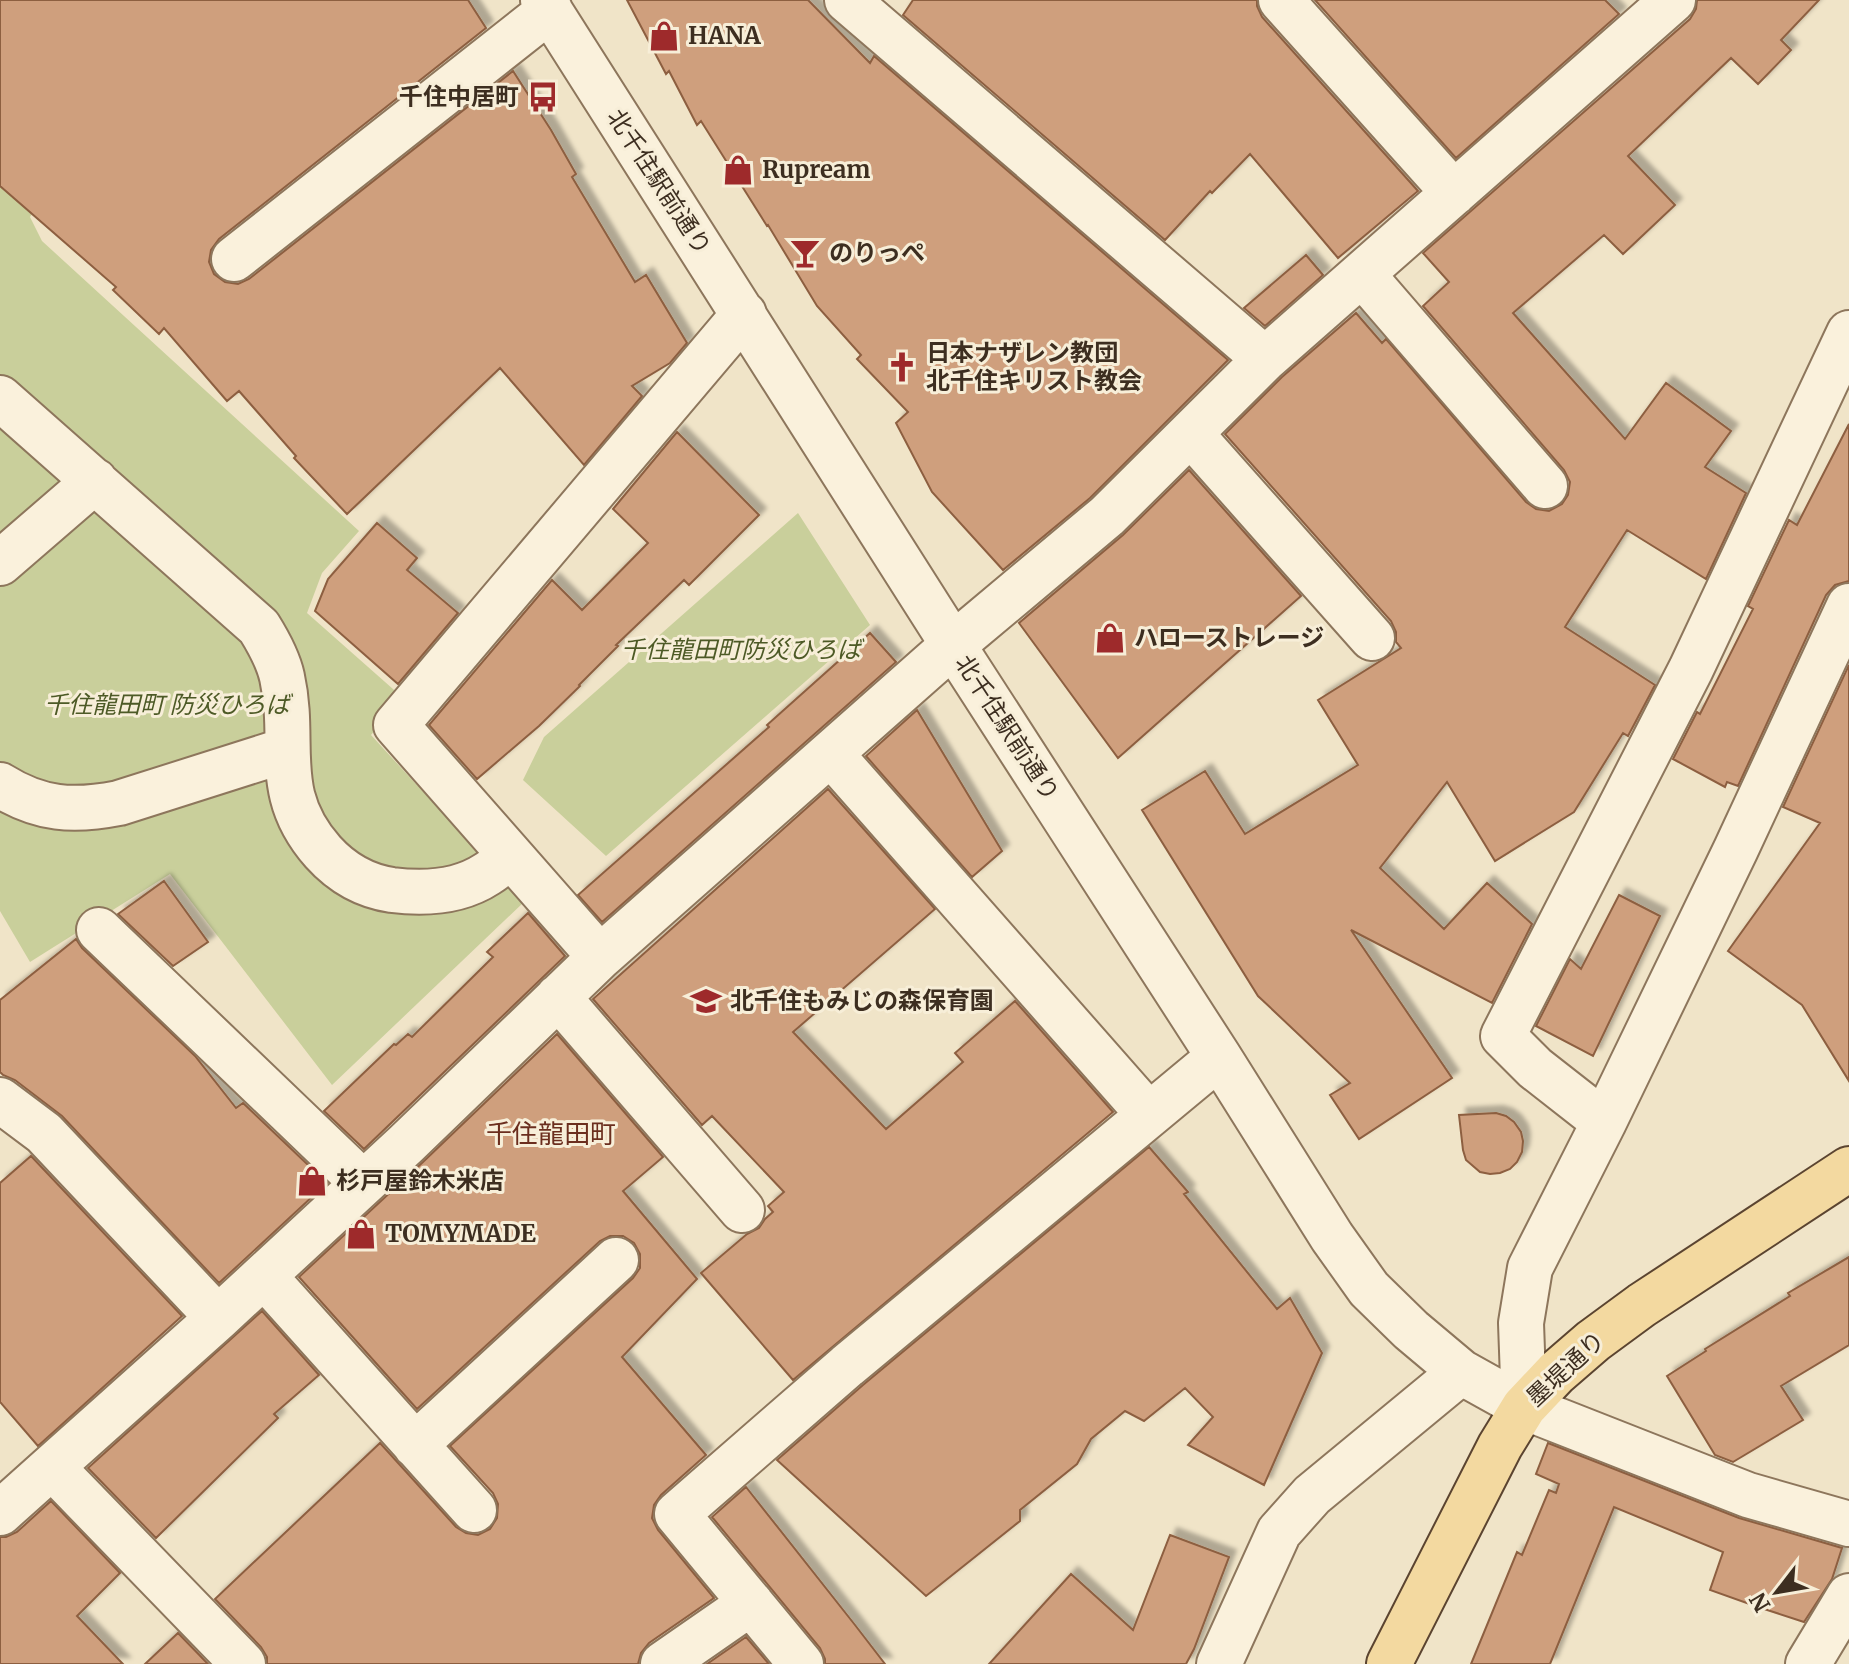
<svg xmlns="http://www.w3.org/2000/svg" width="1849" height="1664" font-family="Merriweather,'Noto Sans JP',serif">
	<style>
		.green { fill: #c9cf9b }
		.building { fill: #cf9f7d; stroke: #8d5f41; stroke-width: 2; filter: url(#shadow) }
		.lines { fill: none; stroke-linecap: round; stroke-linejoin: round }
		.minor-casing { stroke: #8d765c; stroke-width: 48 }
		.major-casing { stroke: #5b4430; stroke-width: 48 }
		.minor { stroke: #faf1dc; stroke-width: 44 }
		.major { stroke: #f3d9a0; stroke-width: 44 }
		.labels { text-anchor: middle; stroke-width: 6; stroke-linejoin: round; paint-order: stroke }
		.poi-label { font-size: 24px; font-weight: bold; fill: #3d2e20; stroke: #f7eed8; text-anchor: start }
		.street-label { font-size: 24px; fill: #3d2e20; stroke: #f7eed8 }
		.park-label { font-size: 24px; font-style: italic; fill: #4d5a26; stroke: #f7eed8 }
		.neighbourhood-label { font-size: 26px; fill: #6b2e1e; stroke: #f7eed8 }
	</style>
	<defs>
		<filter id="shadow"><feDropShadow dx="7" dy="-7" stdDeviation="2" flood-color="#0004"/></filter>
	</defs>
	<rect width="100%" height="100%" fill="#f0e4c8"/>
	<!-- green -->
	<path class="green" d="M0,169L54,178L30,217L42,241L359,531L322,573L307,613L402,697L371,735L524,902L332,1085L170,874L30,962L0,911Z
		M798,513L870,625L606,856L523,780L544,737Z"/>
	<!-- building -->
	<path class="building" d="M0,0H468L486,28L219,239L211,250L209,262L214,274L225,282L238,284L249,279L513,71L551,130L576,174L572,177L635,282L646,275L687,343L670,363L632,386L642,396L584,465L500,368L347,514L294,458L296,456L239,391L227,401L164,328L159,334L113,290L116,287L0,186Z
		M627,0H808L870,63L874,56L1228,360L1090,498L1003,570L932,492L896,423L908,412L857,359L861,355L817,306L768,225L767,226L701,121L697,125L669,71L666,74Z
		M913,0H1257V6L1262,17L1418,191L1338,258L1250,154L1212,193L1210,191L1165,240L903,15Z
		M1315,0H1605L1619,14L1456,158Z
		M1697,0H1819L1781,40L1791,50L1758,84L1731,58L1628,156L1675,205L1623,254L1604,235L1513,313L1625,439L1666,383L1731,431L1705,467L1746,493L1706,579L1627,530L1565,627L1655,685L1628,736L1623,733L1574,812L1495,861L1447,782L1380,868L1444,929L1487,883L1532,924L1492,1003L1351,930L1452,1078L1359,1139L1330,1095L1350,1083L1258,996L1142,810L1205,771L1245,834L1358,765L1318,700L1401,648L1396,642V632L1391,621L1225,434L1282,377L1356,313L1382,343L1386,339L1526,502L1536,509L1549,511L1562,504L1568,495L1570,482L1564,470L1423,306L1449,282L1423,253L1690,19L1696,9Z
		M1306,255L1323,275L1265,326L1244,308Z
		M1849,424V581L1835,585L1826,595L1738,786L1727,782L1725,787L1673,759L1697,712L1700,714L1753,609L1748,606L1789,520L1797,525Z
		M677,432L759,515L689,585L684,580L616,645L618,646L579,685L580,686L539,726L477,779L429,725L552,580L582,610L648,543L613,509Z
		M1189,470L1301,596L1118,758L1019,623L1123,535Z
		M377,523L417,558L407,570L458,613L398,684L315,611L328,579Z
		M870,633L896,662L602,922L578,895L769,727L767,725Z
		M1849,665V1081L1802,1005L1728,951L1820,823L1783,807Z
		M917,710L1002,851L972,877L866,756Z
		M828,789L935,909L793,1032L886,1129L963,1062L955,1053L1015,1001L1113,1112L793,1380L701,1273L747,1234L759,1228L765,1219L773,1212L768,1206L784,1192L712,1116L702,1125L593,999Z
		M164,881L208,942L173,966L118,914Z
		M1619,895L1660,916L1593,1056L1536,1026L1570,959L1581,969Z
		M528,913L565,956L364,1149L324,1111L394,1044L396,1045L408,1034L412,1037L493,957L487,952Z
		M76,939L82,948L195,1056L236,1108L243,1103L327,1183L219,1283L62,1116L15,1080L3,1075L0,1072V1000Z
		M557,1034L663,1157L623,1191L697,1279L622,1357L706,1455L661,1495L654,1505L652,1518L658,1530L714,1598L649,1643L641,1653L638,1664H267V1657L261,1647L215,1599L380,1443L456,1527L466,1533L478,1535L490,1529L497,1518L498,1504L493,1493L450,1446L633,1278L640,1268V1254L634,1243L623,1236H610L600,1241L417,1409L299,1277L423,1162Z
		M1496,1113L1506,1116L1514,1122L1521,1132L1523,1141L1522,1152L1517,1162L1510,1169L1500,1173L1490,1174L1480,1172L1466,1160L1463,1150L1459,1115Z
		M1149,1147L1188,1192L1184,1194L1277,1309L1290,1298L1322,1353L1264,1485L1188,1445L1213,1417L1185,1388L1144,1421L1125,1411L1091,1439L1077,1464L1020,1510V1521L926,1596L777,1460L863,1385Z
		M31,1156L182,1316L38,1446L0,1402V1183Z
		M1849,1257V1345L1781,1386L1803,1420L1733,1462L1715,1455L1667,1376L1706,1351L1705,1349L1790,1296L1788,1293Z
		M262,1311L319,1375L274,1414L278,1418L156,1538L88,1468Z
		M1548,1443L1739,1518L1842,1548L1832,1579L1804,1622L1758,1607L1710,1590L1723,1552L1614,1507L1550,1664H1471L1517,1552L1522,1555L1549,1490L1556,1493L1559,1484L1536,1474Z
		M746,1487L855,1625L885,1664H825V1659L820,1648L712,1517Z
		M51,1501L120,1573L77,1616L123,1664H0V1537H6L17,1532Z
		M1170,1535L1229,1557L1194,1649L1186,1664H989L1071,1574L1133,1630Z
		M178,1633L208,1664H145Z
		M746,1637L769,1664H707Z"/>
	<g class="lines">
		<!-- minor casing -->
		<g class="minor-casing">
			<path id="minor" d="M543,0L953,645L1219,1057L1332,1237L1369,1289L1411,1330L1461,1372L1524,1407L1748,1495L1849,1524
				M847,0L1265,359
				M1281,0L1454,193
				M234,259L550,10
				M1362,274L1545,486
				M0,398L259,627C269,643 278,659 282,677C297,745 270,792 323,852C341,872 365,886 392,890C424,894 458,893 487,874C495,869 503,862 511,856
				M1191,434L1372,638
				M0,563L95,481
				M831,754L1149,1115
				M0,785C40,810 73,812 119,803L286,750
				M99,930L363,1183
				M600,957L396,725L744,314
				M558,997L742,1210
				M0,1100L44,1133L218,1318
				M1604,1122L1535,1068L1503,1036L1691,669L1849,333
				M264,1276L474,1510
				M1524,1407L1521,1323L1530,1268L1604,1122L1736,849L1849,606
				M415,1445L616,1260
				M53,1468L243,1664
				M0,1513L218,1318L406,1144L600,957L953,645L1107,516L1265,359L1673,0
				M663,1664L751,1603
				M801,1664L677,1514L847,1366L1219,1057
				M1219,1664L1279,1532L1312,1495L1461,1372
				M1808,1664L1849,1596"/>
		</g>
		<!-- major casing -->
		<g class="major-casing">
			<path id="major" d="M1389,1664L1500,1446L1524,1407L1556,1373L1593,1341L1642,1305L1849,1169"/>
		</g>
		<!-- minor -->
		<use href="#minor" class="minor"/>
		<!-- major -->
		<use href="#major" class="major"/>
	</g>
	<!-- icons -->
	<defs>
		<g id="shop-bare" transform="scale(2.4)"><path d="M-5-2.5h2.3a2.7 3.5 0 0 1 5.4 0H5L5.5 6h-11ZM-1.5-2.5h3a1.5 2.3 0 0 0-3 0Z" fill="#9e2a2b" stroke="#f7eed8" stroke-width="2.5" paint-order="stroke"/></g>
		<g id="bus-bare" transform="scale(2.4)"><path d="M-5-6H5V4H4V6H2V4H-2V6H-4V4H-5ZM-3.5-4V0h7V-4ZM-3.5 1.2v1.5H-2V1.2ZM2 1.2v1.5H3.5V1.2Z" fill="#9e2a2b" stroke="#f7eed8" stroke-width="2.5" paint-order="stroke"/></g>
		<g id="bar-bare" transform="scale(2.4)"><path d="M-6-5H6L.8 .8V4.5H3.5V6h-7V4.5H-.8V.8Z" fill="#9e2a2b" stroke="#f7eed8" stroke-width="2.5" paint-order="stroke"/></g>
		<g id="church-bare" transform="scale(2.4)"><path d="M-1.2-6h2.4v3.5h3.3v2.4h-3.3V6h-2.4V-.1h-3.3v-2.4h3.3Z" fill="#9e2a2b" stroke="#f7eed8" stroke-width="2.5" paint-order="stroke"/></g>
		<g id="school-bare" transform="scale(2.4)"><path d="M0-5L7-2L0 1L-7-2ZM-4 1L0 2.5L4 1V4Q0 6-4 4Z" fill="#9e2a2b" stroke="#f7eed8" stroke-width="2.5" paint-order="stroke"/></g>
	</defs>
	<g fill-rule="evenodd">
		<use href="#shop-bare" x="664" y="36"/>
		<use href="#bus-bare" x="543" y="97"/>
		<use href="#shop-bare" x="738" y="170"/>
		<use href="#bar-bare" x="805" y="253"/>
		<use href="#church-bare" x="902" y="367"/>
		<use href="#shop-bare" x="1110" y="638"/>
		<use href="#school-bare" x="706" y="1001"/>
		<use href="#shop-bare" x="312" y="1181"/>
		<use href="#shop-bare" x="361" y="1234"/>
	</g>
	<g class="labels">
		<!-- poi labels -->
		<g class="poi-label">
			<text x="688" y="44">HANA</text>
			<text x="519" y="105" text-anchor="end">千住中居町</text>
			<text x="762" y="178">Rupream</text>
			<text x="829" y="261">のりっぺ</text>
			<text x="926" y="361">日本ナザレン教団<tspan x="926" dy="28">北千住キリスト教会</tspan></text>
			<text x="1134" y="646">ハローストレージ</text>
			<text x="730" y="1009">北千住もみじの森保育園</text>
			<text x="336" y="1189">杉戸屋鈴木米店</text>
			<text x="385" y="1242">TOMYMADE</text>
		</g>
		<!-- street labels -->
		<g class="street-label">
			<text transform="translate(659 182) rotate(57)" y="8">北千住駅前通り</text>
			<text transform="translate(1007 728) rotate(57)" y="8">北千住駅前通り</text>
			<text transform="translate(1566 1369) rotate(-43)" y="8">墨堤通り</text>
		</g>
		<!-- park labels -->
		<g class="park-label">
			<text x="741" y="658">千住龍田町防災ひろば</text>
			<text x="167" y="713">千住龍田町 防災ひろば</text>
		</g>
		<!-- neighbourhood labels -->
		<g class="neighbourhood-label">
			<text x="551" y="1143">千住龍田町</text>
		</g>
	</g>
	<!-- north arrow -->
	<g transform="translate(1777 1592) rotate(239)" stroke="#f7eed8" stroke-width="6" paint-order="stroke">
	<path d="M0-6L14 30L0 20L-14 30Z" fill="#3d2e20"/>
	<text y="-12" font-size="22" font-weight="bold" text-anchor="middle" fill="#3d2e20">N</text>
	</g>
</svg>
